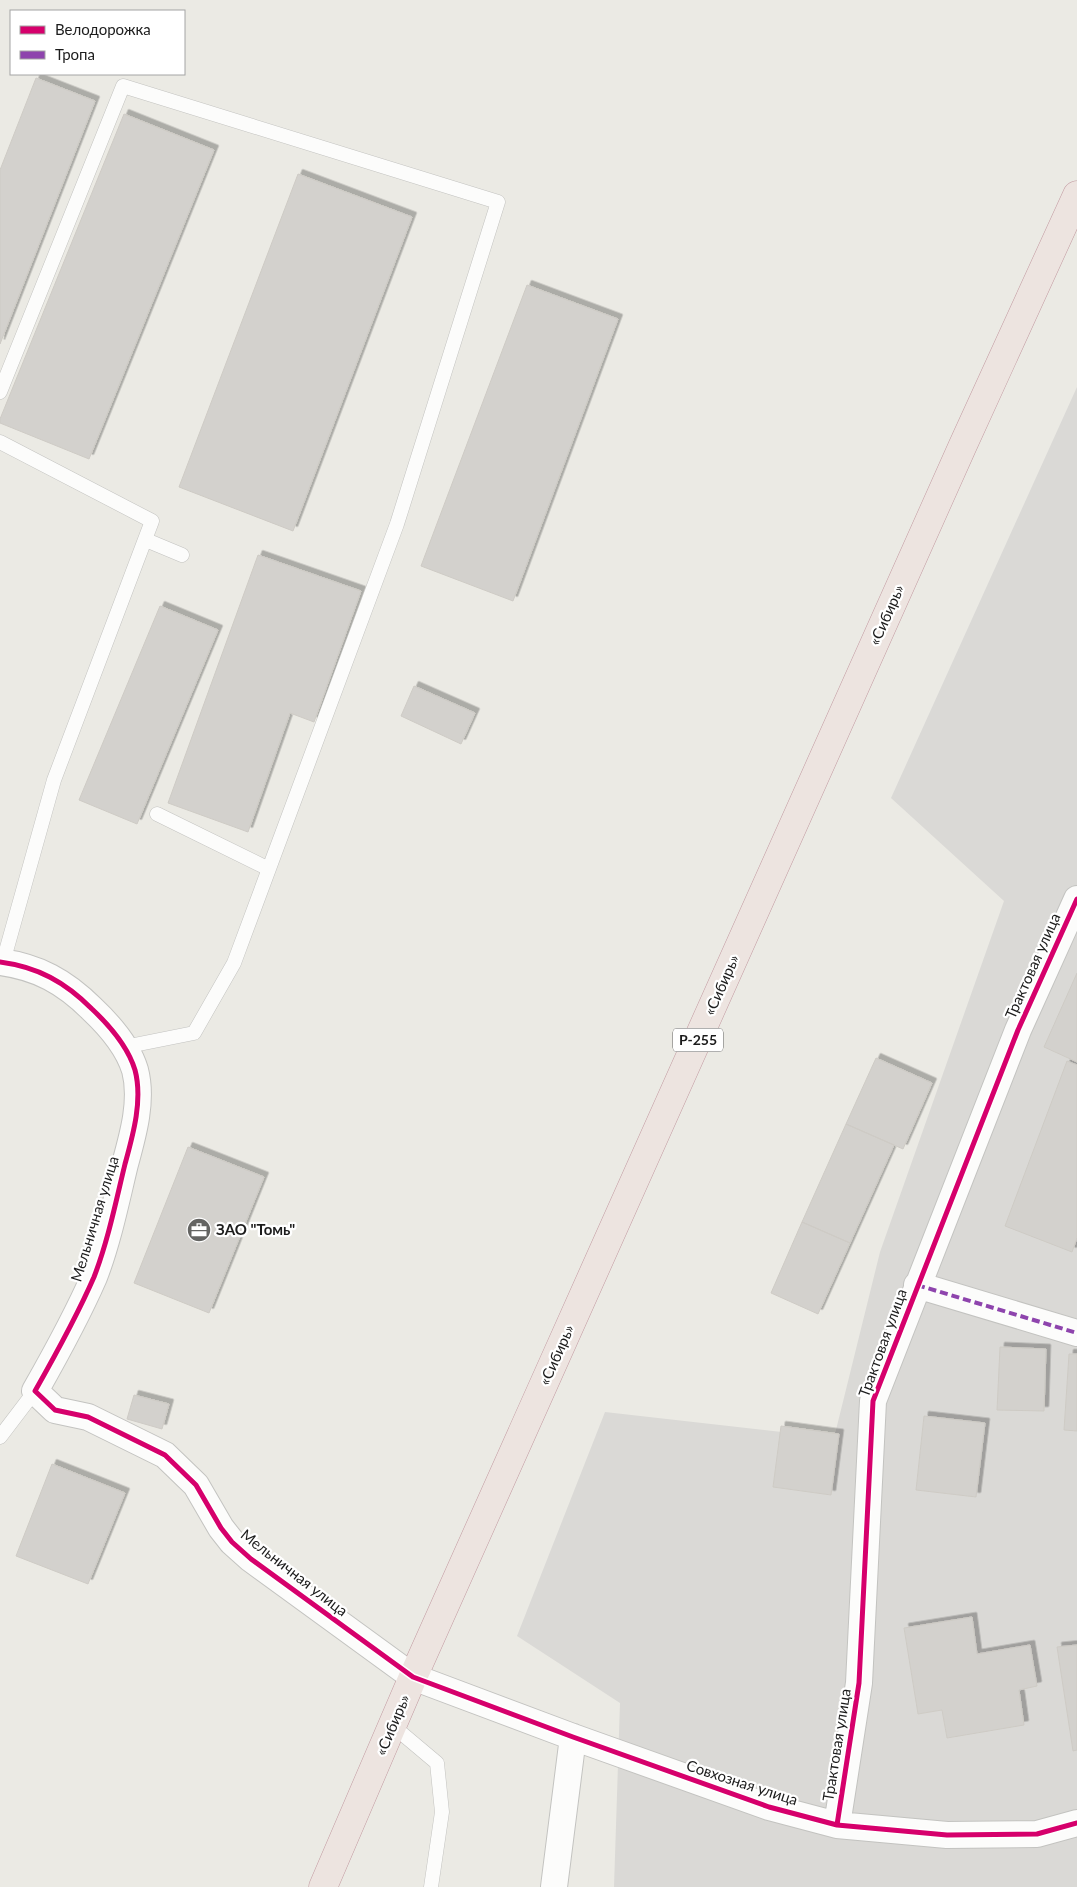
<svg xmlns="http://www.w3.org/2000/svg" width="1077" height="1887" font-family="Lato,sans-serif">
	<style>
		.residential { fill: #dad9d6 }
		.building { fill: #d3d1cd; stroke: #cecbc5; filter: url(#shadow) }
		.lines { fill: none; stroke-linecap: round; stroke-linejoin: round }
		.service-casing { stroke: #c3c3c0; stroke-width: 15 }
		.minor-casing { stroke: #c3c3c0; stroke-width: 28 }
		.trunk-casing { stroke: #c29aa1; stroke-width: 29 }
		.service { stroke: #fcfcfb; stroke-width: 14 }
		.minor { stroke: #fcfcfb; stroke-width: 26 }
		.trunk { stroke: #ede4e0; stroke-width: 28 }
		.quiet { stroke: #8e44ad; stroke-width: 4; stroke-dasharray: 8 4; stroke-linecap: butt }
		.cycleway-casing { stroke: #fff; stroke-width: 8 }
		.cycleway { stroke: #d6006c; stroke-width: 5 }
		.labels { text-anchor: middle; stroke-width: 4.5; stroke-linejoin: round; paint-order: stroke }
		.shield { fill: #fff; stroke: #606060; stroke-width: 1 }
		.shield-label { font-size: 14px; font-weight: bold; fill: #1c1c1c }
		.street-label { font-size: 15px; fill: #1c1c1c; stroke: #fff }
		.poi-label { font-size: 15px; font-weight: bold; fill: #1c1c1c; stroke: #fff; text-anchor: start }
	</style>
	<defs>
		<filter id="shadow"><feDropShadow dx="4.5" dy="-4.5" stdDeviation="0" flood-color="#0004"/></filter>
	</defs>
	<rect width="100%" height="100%" fill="#ebeae4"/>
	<!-- residential -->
	<path class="residential" d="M1077,387V1887H614L620,1703L517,1636L605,1412L834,1438L880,1252L1004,901L891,798Z"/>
	<!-- building -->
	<path class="building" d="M36,78L95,101L0,344V170Z
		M124,114L214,150L89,459L0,423V419Z
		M298,174L412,217L293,531L179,487Z
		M527,285L618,319L513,601L421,566Z
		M258,555L361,591L314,722L290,713L248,832L168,803Z
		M160,606L218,630L137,824L79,800Z
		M414,686L475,713L461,744L401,716Z
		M1077,973V1062L1044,1047Z
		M876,1058L932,1083L903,1149L846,1124Z
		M1067,1061L1077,1065V1238L1072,1252L1005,1226Z
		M846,1124L894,1145L850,1243L802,1222Z
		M188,1147L264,1177L209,1313L134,1283Z
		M802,1222L850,1243L818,1314L771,1293Z
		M1000,1347L1046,1349L1044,1411L997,1410Z
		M1069,1354H1077V1431L1064,1430Z
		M134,1395L169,1404L162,1429L127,1419Z
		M924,1416L985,1423L976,1497L916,1490Z
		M781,1426L839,1434L831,1495L773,1487Z
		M52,1464L125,1493L88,1584L16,1556Z
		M972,1617L977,1654L1030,1645L1037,1686L1019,1690L1024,1725L947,1738L942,1710L918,1714L904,1628Z
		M1077,1645V1750L1073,1751L1057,1647Z"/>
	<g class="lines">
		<!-- service casing -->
		<g class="service-casing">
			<path id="service" d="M0,392L123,86L498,202L397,524L234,963L194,1033L124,1047
				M0,442L152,521L54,780L3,962
				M146,540L182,555
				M157,814L269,869
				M0,1437L35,1391
				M393,1726L437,1763L442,1812L431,1887"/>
		</g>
		<!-- minor casing -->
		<g class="minor-casing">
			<path id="minor" d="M0,962C38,967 65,982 92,1009C109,1025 128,1047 135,1070C143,1100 133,1135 125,1164C116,1201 108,1241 94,1277C77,1316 56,1354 35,1391L55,1410L88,1417L165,1455L196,1485L221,1528L232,1542L251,1559L413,1677L573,1737L769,1807L837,1825L947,1835L1037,1834L1077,1823
				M917,1285L1077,1333
				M837,1825L859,1683L873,1401L1018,1030L1077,899
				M554,1887L573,1737"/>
		</g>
		<!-- trunk casing -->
		<g class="trunk-casing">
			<path id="trunk" d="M323,1887L413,1677L963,445L1077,195"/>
		</g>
		<!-- service -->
		<use href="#service" class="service"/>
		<!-- minor -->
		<use href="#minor" class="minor"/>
		<!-- trunk -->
		<use href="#trunk" class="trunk"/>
		<!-- quiet -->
		<path class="quiet" d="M917,1285L1077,1333"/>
		<!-- cycleway casing -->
		<g class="cycleway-casing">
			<path id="cycleway" d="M0,962C38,967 65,982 92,1009C109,1025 128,1047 135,1070C143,1100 133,1135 125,1164C116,1201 108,1241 94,1277C77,1316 56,1354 35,1391L55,1410L88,1417L165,1455L196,1485L221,1528L232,1542L251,1559L413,1677L573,1737L769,1807L837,1825L947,1835L1037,1834L1077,1823
				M837,1825L859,1683L873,1401L1018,1030L1077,899"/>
		</g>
		<!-- cycleway -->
		<use href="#cycleway" class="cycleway"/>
	</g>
	<!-- icons -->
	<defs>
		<g id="office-disc" transform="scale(1.25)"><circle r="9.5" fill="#646462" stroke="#fff"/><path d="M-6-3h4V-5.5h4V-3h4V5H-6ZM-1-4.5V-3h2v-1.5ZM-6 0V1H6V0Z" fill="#fff"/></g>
	</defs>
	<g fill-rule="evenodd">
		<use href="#office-disc" x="199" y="1230"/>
	</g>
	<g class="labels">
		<!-- shield labels -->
		<rect class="shield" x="673" y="1028.5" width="50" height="23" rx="4"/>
		<g class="shield-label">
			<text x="698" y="1045">Р-255</text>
		</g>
		<!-- street labels -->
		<g class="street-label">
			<text transform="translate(887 615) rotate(-66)" y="5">«Сибирь»</text>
			<text transform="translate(1033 966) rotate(-66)" y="5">Трактовая улица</text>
			<text transform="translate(722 985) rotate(-66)" y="5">«Сибирь»</text>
			<text transform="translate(95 1219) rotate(-73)" y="5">Мельничная улица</text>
			<text transform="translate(883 1343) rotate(-70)" y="5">Трактовая улица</text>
			<text transform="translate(557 1355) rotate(-66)" y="5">«Сибирь»</text>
			<text transform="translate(294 1573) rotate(38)" y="5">Мельничная улица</text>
			<text transform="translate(393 1725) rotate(-67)" y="5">«Сибирь»</text>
			<text transform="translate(837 1745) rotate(-81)" y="5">Трактовая улица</text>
			<text transform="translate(742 1783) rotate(18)" y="5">Совхозная улица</text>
		</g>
		<!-- poi labels -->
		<g class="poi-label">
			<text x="216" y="1235">ЗАО "Томь"</text>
		</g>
	</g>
	<!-- legend -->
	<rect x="10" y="10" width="175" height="65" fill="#ffffff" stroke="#a4a4a4"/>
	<rect x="20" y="26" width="25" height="8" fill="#d6006c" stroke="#a4a4a4"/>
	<text x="55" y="35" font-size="15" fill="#1c1c1c">Велодорожка</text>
	<rect x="20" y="51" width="25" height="8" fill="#8e44ad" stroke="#a4a4a4"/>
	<text x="55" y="60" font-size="15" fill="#1c1c1c">Тропа</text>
</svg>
